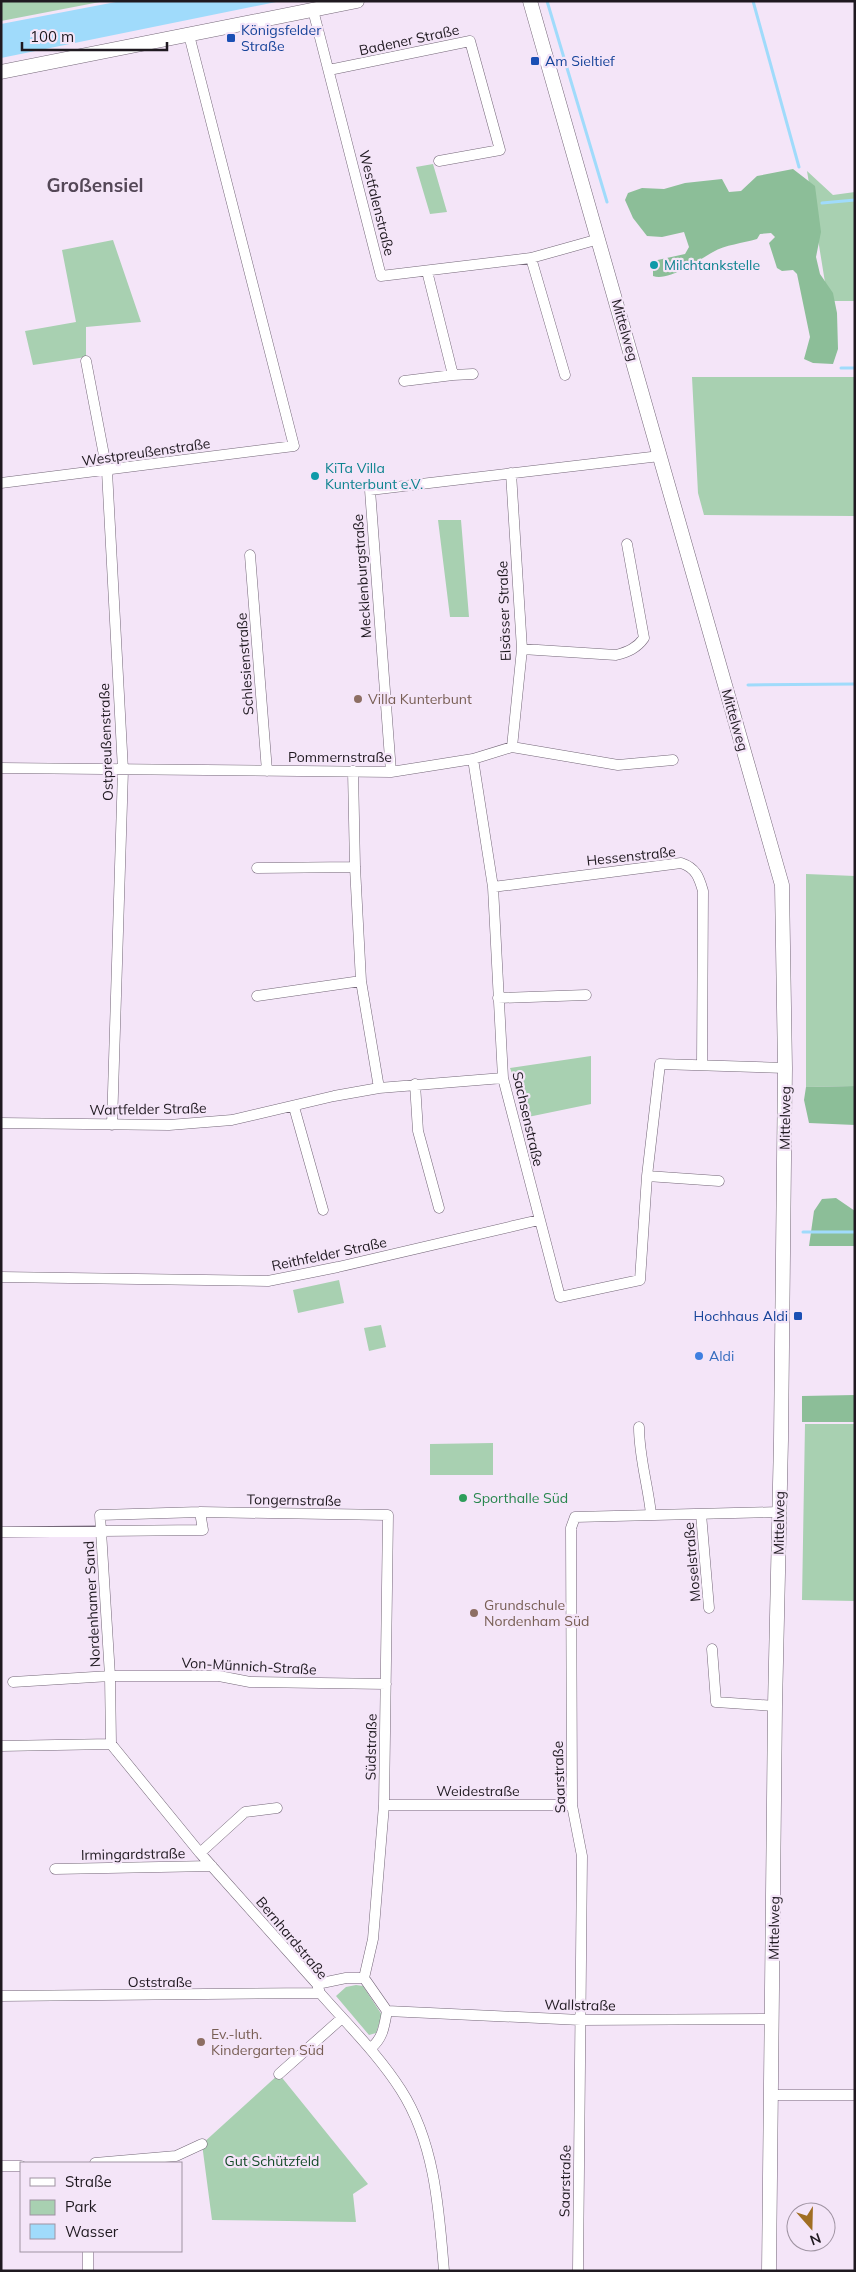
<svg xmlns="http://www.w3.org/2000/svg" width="856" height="2272" font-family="Mulish,sans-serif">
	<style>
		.green { fill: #a8d0b1 }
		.forest { fill: #8cbe98 }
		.water { fill: #a0dbfb }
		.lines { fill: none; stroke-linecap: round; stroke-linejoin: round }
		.stream { stroke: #a0dbfb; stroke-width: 3 }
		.street-casing { stroke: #746778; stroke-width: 11 }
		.secondary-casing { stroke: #746778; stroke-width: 15 }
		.street { stroke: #fff; stroke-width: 10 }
		.secondary { stroke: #fff; stroke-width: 14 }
		.transit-dot { fill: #1a4fb4; stroke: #f4e5f8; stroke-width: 2 }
		.culture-dot { fill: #0f9aa8; stroke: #f4e5f8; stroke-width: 2 }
		.education-dot { fill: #8d6e63; stroke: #f4e5f8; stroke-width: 2 }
		.shop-dot { fill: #3f7fe0; stroke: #f4e5f8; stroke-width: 2 }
		.leisure-dot { fill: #2e9e5b; stroke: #f4e5f8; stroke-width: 2 }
		.labels { text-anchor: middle; stroke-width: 4.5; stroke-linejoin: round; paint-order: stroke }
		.transit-label { font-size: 14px; fill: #164399; stroke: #f4e5f8; text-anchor: start }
		.street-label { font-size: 14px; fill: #1f1920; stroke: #f4e5f8 }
		.culture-label { font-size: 14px; fill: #0d838f; stroke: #f4e5f8; text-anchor: start }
		.education-label { font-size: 14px; fill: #785e54; stroke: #f4e5f8; text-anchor: start }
		.shop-label { font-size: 14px; fill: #366cbe; stroke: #f4e5f8; text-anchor: start }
		.leisure-label { font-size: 14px; fill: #27864d; stroke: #f4e5f8; text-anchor: start }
		.park-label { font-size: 14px; fill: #134b27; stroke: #f4e5f8 }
		.district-label { font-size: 19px; font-weight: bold; fill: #544757; stroke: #f4e5f8 }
	</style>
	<rect width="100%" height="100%" fill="#f4e5f8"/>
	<!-- green -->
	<path class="green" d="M1,1H105L1,21Z
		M433,164L447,212L430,214L416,167Z
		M807,171L833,195L855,192V301H828Z
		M113,240L141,322L86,327V357L33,365L25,331L76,322L62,250Z
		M692,377H855V516L704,515L698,493Z
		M438,520H461L469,617H450Z
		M806,874L855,876V1086L806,1087Z
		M591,1056V1104L528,1117L510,1068Z
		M339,1280L344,1303L298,1313L293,1290Z
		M381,1325L386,1347L369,1351L364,1328Z
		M805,1424H855V1601L802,1600Z
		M493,1443V1475H430V1444Z
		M356,1985L363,1986L382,2015L376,2033L369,2035L336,1996L346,1987Z
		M279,2074L368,2184L353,2194L356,2222L212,2220L202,2144Z"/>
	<!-- forest -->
	<path class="forest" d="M793,169L815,186L821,232L816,257L820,274L833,293L837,313L838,349L833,364L813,363L804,359L810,337L797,274L793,270L782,271L777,268L769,243L775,237L771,233L760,234L757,239C743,243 725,245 713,252C699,260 668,282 653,276V261L685,254L689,247L684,232L662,237L647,236L633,218L625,200L628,193L642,188L664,189L685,183L722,179L729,192L741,191L757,176Z
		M855,1086V1125L809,1123L804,1100L806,1087Z
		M836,1198L855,1211V1246H809L814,1211L822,1199Z
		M855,1395V1422H802V1396Z"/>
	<!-- water -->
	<path class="water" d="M121,1H281L1,58V24Z"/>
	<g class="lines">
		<!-- stream -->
		<path class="stream" d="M547,1L607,202
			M753,1L799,167
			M822,203L855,200
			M841,368H855
			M748,685L855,684
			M803,1232H855"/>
		<!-- street casing -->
		<g class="street-casing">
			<path id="street" d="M313,10L381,276L531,258L599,239
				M329,70L470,41L500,150L439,161
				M531,258L565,375
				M86,361L107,471L123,770L112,1125
				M453,375L473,374
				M404,381L453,375L427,271
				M511,473L522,649L512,747
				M1,483L294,446L189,35
				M250,555L267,771
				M522,649L616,655C628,652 637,648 644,638L627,544
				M473,759L493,887L503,1078L560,1297L640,1280L647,1176L660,1064L785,1068
				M1,768L391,772L473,759L512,747L618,765L673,760
				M353,771L355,867L361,981L379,1088
				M391,772L370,490L660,456
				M257,868L355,867
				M493,887L681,863C696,868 699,877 703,891L702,1065
				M257,996L361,981
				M498,998L586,995
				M415,1084L418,1131L439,1208
				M294,1107L323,1210
				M1,1123L169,1125L232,1120L334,1096L379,1088L503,1078
				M647,1176L719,1181
				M1,1277L268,1281L338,1267L539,1220
				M639,1427C639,1457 648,1485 651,1514
				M701,1514L709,1608
				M1,1532L203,1530L200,1512
				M712,1649L716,1702L775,1706
				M13,1682L110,1676H219L250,1682L386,1684
				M111,1744L110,1676L100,1515L200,1512L388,1515L384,1805L373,1939L364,1978
				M1,1746L111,1744L200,1853L317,1984L320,1993C348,2025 378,2054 401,2090C435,2143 439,2210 444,2271
				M384,1805H572
				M200,1853L245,1812L277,1808
				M55,1869L212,1866
				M317,1984L346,1978H364L387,2011C384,2027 383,2038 371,2048
				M1,1996L320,1993
				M387,2011L581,2020L773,2019
				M279,2074L342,2018
				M772,2095H855
				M95,2163L176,2156L202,2144
				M1,2166H21
				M88,2251V2271
				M578,2271L582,1856L572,1805L571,1528L575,1517L779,1512"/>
		</g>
		<!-- secondary casing -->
		<g class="secondary-casing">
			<path id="secondary" d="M530,1L782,885L785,1068L781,1440L775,1706L769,2271
				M1,72L357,1"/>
		</g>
		<!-- street -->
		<use href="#street" class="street"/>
		<!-- secondary -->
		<use href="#secondary" class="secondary"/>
	</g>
	<!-- markers -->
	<g class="transit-dot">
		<rect x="226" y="33" width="10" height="10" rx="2.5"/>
		<rect x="530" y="56" width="10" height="10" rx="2.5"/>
		<rect x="793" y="1311" width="10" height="10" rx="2.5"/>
	</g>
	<g class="culture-dot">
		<circle cx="654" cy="265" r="5"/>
		<circle cx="315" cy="476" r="5"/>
	</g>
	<g class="education-dot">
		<circle cx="358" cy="699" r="5"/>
		<circle cx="474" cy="1613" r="5"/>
		<circle cx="201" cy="2042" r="5"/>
	</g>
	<circle class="shop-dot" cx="699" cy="1356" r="5"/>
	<circle class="leisure-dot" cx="463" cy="1498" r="5"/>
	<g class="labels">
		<!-- transit labels -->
		<g class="transit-label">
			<text x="241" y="35">Königsfelder<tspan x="241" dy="16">Straße</tspan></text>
			<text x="545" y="66">Am Sieltief</text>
			<text x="788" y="1321" text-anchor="end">Hochhaus Aldi</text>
		</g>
		<!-- street labels -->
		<g class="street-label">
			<text transform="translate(409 40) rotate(-12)" y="5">Badener Straße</text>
			<text transform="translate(377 203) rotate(76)" y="5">Westfalenstraße</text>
			<text transform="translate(625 330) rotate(74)" y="5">Mittelweg</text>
			<text transform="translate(146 452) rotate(-8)" y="5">Westpreußenstraße</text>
			<text transform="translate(362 576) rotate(-94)" y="5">Mecklenburgstraße</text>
			<text transform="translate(504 611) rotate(-92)" y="5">Elsässer Straße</text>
			<text transform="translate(245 664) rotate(-94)" y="5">Schlesienstraße</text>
			<text transform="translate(735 720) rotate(74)" y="5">Mittelweg</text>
			<text transform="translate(106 742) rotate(-92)" y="5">Ostpreußenstraße</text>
			<text x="340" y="762">Pommernstraße</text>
			<text transform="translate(631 856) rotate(-6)" y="5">Hessenstraße</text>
			<text transform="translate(148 1109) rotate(-1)" y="5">Wartfelder Straße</text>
			<text transform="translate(785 1118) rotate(-89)" y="5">Mittelweg</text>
			<text transform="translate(528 1119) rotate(77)" y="5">Sachsenstraße</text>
			<text transform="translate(329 1254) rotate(-12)" y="5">Reithfelder Straße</text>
			<text transform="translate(294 1500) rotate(1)" y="5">Tongernstraße</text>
			<text transform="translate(779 1523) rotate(-89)" y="5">Mittelweg</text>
			<text transform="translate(692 1562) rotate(-95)" y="5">Moselstraße</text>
			<text transform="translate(92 1604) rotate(-93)" y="5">Nordenhamer Sand</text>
			<text transform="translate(249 1666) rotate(3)" y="5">Von-Münnich-Straße</text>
			<text transform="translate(371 1747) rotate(-89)" y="5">Südstraße</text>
			<text transform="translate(559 1777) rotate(-92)" y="5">Saarstraße</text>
			<text x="478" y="1796">Weidestraße</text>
			<text transform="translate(133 1854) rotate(-1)" y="5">Irmingardstraße</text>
			<text transform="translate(774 1928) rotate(-89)" y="5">Mittelweg</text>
			<text transform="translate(292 1938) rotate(50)" y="5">Bernhardstraße</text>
			<text x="160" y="1987">Oststraße</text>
			<text transform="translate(580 2005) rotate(1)" y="5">Wallstraße</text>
			<text transform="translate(565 2181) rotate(-89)" y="5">Saarstraße</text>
		</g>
		<!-- culture labels -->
		<g class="culture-label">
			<text x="664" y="270">Milchtankstelle</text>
			<text x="325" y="473">KiTa Villa<tspan x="325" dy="16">Kunterbunt e.V.</tspan></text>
		</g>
		<!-- education labels -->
		<g class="education-label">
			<text x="368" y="704">Villa Kunterbunt</text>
			<text x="484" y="1610">Grundschule<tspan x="484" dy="16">Nordenham Süd</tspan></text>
			<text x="211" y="2039">Ev.-luth.<tspan x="211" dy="16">Kindergarten Süd</tspan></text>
		</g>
		<!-- shop labels -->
		<g class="shop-label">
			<text x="709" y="1361">Aldi</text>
		</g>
		<!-- leisure labels -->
		<g class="leisure-label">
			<text x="473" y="1503">Sporthalle Süd</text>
		</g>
		<!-- park labels -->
		<g class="park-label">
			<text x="272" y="2166">Gut Schützfeld</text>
		</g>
		<!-- district labels -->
		<g class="district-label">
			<text x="95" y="192">Großensiel</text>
		</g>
	</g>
	<!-- border -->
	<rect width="856" height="2272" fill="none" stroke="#1f1920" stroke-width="5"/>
	<!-- legend -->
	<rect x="20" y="2162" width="162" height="90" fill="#f4e5f8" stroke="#9f93a2"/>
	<rect x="30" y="2178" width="25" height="8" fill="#ffffff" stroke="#9f93a2"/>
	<text x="65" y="2187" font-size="15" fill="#1f1920">Straße</text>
	<rect x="30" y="2200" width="25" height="15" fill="#a8d0b1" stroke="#9f93a2"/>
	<text x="65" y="2212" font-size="15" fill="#1f1920">Park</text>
	<rect x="30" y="2224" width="25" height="15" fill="#a0dbfb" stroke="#9f93a2"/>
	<text x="65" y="2237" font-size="15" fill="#1f1920">Wasser</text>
	<!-- north arrow -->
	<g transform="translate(811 2227) rotate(160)"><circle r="24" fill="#f4e5f8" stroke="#9f93a2"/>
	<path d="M0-4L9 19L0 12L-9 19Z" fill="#a06e23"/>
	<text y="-8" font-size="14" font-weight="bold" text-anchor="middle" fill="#1f1920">N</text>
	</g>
	<!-- scale -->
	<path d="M22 42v8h145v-8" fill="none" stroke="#1f1920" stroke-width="2.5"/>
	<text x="30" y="42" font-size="15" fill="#1f1920" stroke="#f4e5f8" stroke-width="4" paint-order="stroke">100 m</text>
</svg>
